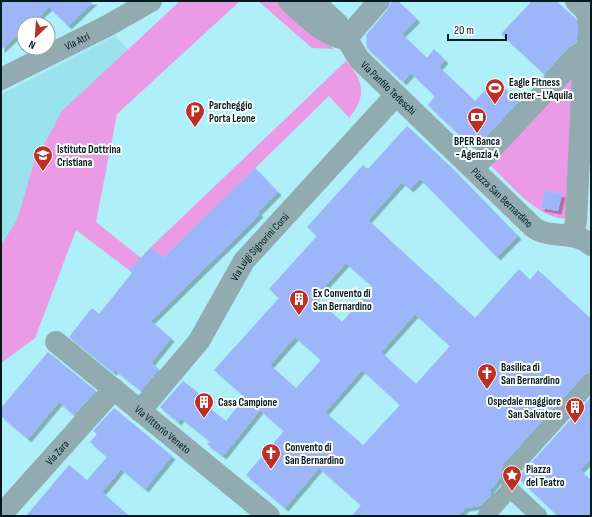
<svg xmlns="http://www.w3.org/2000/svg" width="592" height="517" font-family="'Sofia Sans Condensed',sans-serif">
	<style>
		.built { fill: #99e2ee }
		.green { fill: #eb9ae6; fill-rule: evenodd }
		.building { fill: #9db5f9; fill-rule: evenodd; filter: url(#shadow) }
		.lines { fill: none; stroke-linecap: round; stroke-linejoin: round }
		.pedestrian { stroke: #91abb0; stroke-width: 17 }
		.minor { stroke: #91abb0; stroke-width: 22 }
		.labels { text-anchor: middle; stroke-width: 4; stroke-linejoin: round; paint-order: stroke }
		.street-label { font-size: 11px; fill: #011a1e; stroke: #fff }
		.poi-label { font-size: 11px; font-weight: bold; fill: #011a1e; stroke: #fff; text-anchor: start }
	</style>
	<defs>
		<filter id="shadow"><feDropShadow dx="3.5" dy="3.5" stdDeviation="0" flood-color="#0004"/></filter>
	</defs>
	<rect width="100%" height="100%" fill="#afeffa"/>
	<!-- built -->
	<path class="built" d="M115,36L141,64L103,100L76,229L35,338L1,363V94Z"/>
	<!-- green -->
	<path class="green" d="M180,1H240L117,114L96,222L141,258L129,270L76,230L35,338L1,363V245L17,220L34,163L62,111Z
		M258,1H278L334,49L312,48Z
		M346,61C364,80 367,96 349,118L329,96L163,258L151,247Z
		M581,61L569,219C536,219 510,183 487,162ZM545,190L562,194L558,211L541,208Z"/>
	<!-- building -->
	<path class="building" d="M1,1H94L68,26L49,7L34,21L33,19L28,24H24V28L1,50Z
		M392,1H398L417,19L402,34L427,58L434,49L445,60L439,67L475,101L495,80L519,101L478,145H470L428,105L435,96L411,73L403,82L367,48L366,35L388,9Z
		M532,1H556L575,18L578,28L576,43L569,47L544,74L501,34Z
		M407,126L451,167L518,236L497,257L420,179L410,189L402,182L368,220L475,318L519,269L530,280L538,270L591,319V372L584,375L503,464L500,478L491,489L490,496L480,506L466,508L458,516H352L361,505L319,468L285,508L246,475L284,431L260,410L223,456L207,444L210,441L181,418L178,422L160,407L183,381L200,394L197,398L226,421L245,397L214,370L279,298L269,289L317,236L307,227L363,165L368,169ZM346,263L373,287L342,322L315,297ZM415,314L450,346L416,384L381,352ZM295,337L321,360L296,388L270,365ZM362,370L400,405L363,445L325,412Z
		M255,168L278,192L258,212L260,214L151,321L171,338L151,363L159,369L141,391L115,370L113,372L69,337L92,308L99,314L132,273L129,270L151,247L163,258Z
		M545,190L562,194L558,211L541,208Z
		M48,352L96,391L74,415L59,402L28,439L1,416V408Z
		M591,397V459L580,470L591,480V516H558L520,480V475Z
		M114,408L172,456L145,489L121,469L102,492L129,516H26L69,465L87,480L107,457L90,442L97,434L93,431Z"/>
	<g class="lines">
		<!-- pedestrian -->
		<path class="pedestrian" d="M510,489V471L591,382
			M486,516L510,489L539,516"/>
		<!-- minor -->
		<g class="minor">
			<path d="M289,1C306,16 323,36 346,39"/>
			<path id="s1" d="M313,1L337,23L359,59L533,227C550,240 574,229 591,245"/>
			<path d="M346,39L379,1"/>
			<path id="s2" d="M1,79L109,25L151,1"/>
			<path d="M473,169L578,56L586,54"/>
			<path d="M573,235L576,221L583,76L591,27L586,11L576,1"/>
			<path id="s3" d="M56,342L269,516"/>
			<path id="s4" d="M140,411L199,341L244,261L396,95"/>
			<path id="s5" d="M1,515L114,389"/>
		</g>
	</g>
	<!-- icons -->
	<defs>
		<g id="stadium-pin" transform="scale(1)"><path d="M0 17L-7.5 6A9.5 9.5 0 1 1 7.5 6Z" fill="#bd2f24" stroke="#fff"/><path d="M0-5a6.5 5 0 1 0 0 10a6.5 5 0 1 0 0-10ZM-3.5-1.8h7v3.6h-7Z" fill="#fff"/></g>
		<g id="parking-pin" transform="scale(1)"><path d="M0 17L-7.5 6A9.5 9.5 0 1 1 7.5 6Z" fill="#bd2f24" stroke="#fff"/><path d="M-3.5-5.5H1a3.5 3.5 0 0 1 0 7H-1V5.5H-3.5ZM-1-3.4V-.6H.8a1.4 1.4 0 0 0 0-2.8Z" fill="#fff"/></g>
		<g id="bank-pin" transform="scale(1)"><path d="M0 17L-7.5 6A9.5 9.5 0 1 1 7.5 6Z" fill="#bd2f24" stroke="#fff"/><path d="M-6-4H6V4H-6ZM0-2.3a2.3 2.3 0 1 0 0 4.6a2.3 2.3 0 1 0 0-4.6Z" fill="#fff"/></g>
		<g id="school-pin" transform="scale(1)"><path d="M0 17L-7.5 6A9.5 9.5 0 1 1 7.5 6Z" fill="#bd2f24" stroke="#fff"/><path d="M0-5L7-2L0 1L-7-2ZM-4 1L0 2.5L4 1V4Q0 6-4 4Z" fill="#fff"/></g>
		<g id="building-pin" transform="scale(1)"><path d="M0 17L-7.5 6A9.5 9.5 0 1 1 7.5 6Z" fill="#bd2f24" stroke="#fff"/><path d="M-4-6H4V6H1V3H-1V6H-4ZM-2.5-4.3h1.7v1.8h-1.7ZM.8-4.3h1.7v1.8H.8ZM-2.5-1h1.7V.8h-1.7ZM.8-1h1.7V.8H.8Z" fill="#fff"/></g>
		<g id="church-pin" transform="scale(1)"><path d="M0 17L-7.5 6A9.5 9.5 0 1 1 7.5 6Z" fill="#bd2f24" stroke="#fff"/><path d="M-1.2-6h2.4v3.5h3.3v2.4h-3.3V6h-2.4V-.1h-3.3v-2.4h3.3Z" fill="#fff"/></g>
		<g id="sight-pin" transform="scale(1)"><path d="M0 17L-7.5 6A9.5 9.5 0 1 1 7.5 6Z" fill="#bd2f24" stroke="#fff"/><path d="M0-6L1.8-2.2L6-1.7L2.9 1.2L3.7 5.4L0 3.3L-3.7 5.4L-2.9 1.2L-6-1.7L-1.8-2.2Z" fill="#fff"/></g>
	</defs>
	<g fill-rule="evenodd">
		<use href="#stadium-pin" x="495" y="88"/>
		<use href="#parking-pin" x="195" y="111"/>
		<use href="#bank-pin" x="477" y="117"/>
		<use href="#school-pin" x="43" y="155"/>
		<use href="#building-pin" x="299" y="299"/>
		<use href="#church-pin" x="487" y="373"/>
		<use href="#building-pin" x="204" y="402"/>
		<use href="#building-pin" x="575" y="407"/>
		<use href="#church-pin" x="271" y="453"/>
		<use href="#sight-pin" x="512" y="475"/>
	</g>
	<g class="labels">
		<!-- street labels -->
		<g class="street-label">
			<text dy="4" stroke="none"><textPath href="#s2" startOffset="85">Via Atri</textPath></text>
			<text dy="4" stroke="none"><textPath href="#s1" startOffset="116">Via Panfilo Tedeschi</textPath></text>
			<text dy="4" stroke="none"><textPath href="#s1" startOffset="274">Piazza San Bernardino</textPath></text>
			<text dy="4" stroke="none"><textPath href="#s4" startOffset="204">Via Luigi Signorini Corsi</textPath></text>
			<text dy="4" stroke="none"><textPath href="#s3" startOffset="138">Via Vittorio Veneto</textPath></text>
			<text dy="4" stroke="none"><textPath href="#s5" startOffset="84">Via Zara</textPath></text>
		</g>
		<!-- poi labels -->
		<g class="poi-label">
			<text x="509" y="86">Eagle Fitness<tspan x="509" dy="13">center - L'Aquila</tspan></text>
			<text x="209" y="109">Parcheggio<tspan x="209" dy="13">Porta Leone</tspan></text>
			<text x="477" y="145" text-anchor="middle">BPER Banca<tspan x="477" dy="13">- Agenzia 4</tspan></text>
			<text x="57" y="153">Istituto Dottrina<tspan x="57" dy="13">Cristiana</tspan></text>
			<text x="313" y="297">Ex Convento di<tspan x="313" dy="13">San Bernardino</tspan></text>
			<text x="501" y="371">Basilica di<tspan x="501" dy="13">San Bernardino</tspan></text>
			<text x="561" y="405" text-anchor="end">Ospedale maggiore<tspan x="561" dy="13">San Salvatore</tspan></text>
			<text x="218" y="406">Casa Campione</text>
			<text x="285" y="451">Convento di<tspan x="285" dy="13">San Bernardino</tspan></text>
			<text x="526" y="473">Piazza<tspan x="526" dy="13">del Teatro</tspan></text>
		</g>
	</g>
	<!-- border -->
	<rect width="592" height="517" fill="none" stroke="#011a1e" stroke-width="4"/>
	<!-- north arrow -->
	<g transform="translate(36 36) rotate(205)"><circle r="19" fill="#ffffff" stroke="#99a3a5"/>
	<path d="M0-3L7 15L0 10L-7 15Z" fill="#bd2f24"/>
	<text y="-6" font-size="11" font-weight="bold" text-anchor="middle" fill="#011a1e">N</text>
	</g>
	<!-- scale -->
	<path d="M448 34v6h58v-6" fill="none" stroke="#011a1e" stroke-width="2"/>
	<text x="454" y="34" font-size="12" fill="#011a1e" stroke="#ffffff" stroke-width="3" paint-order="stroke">20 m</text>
</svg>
